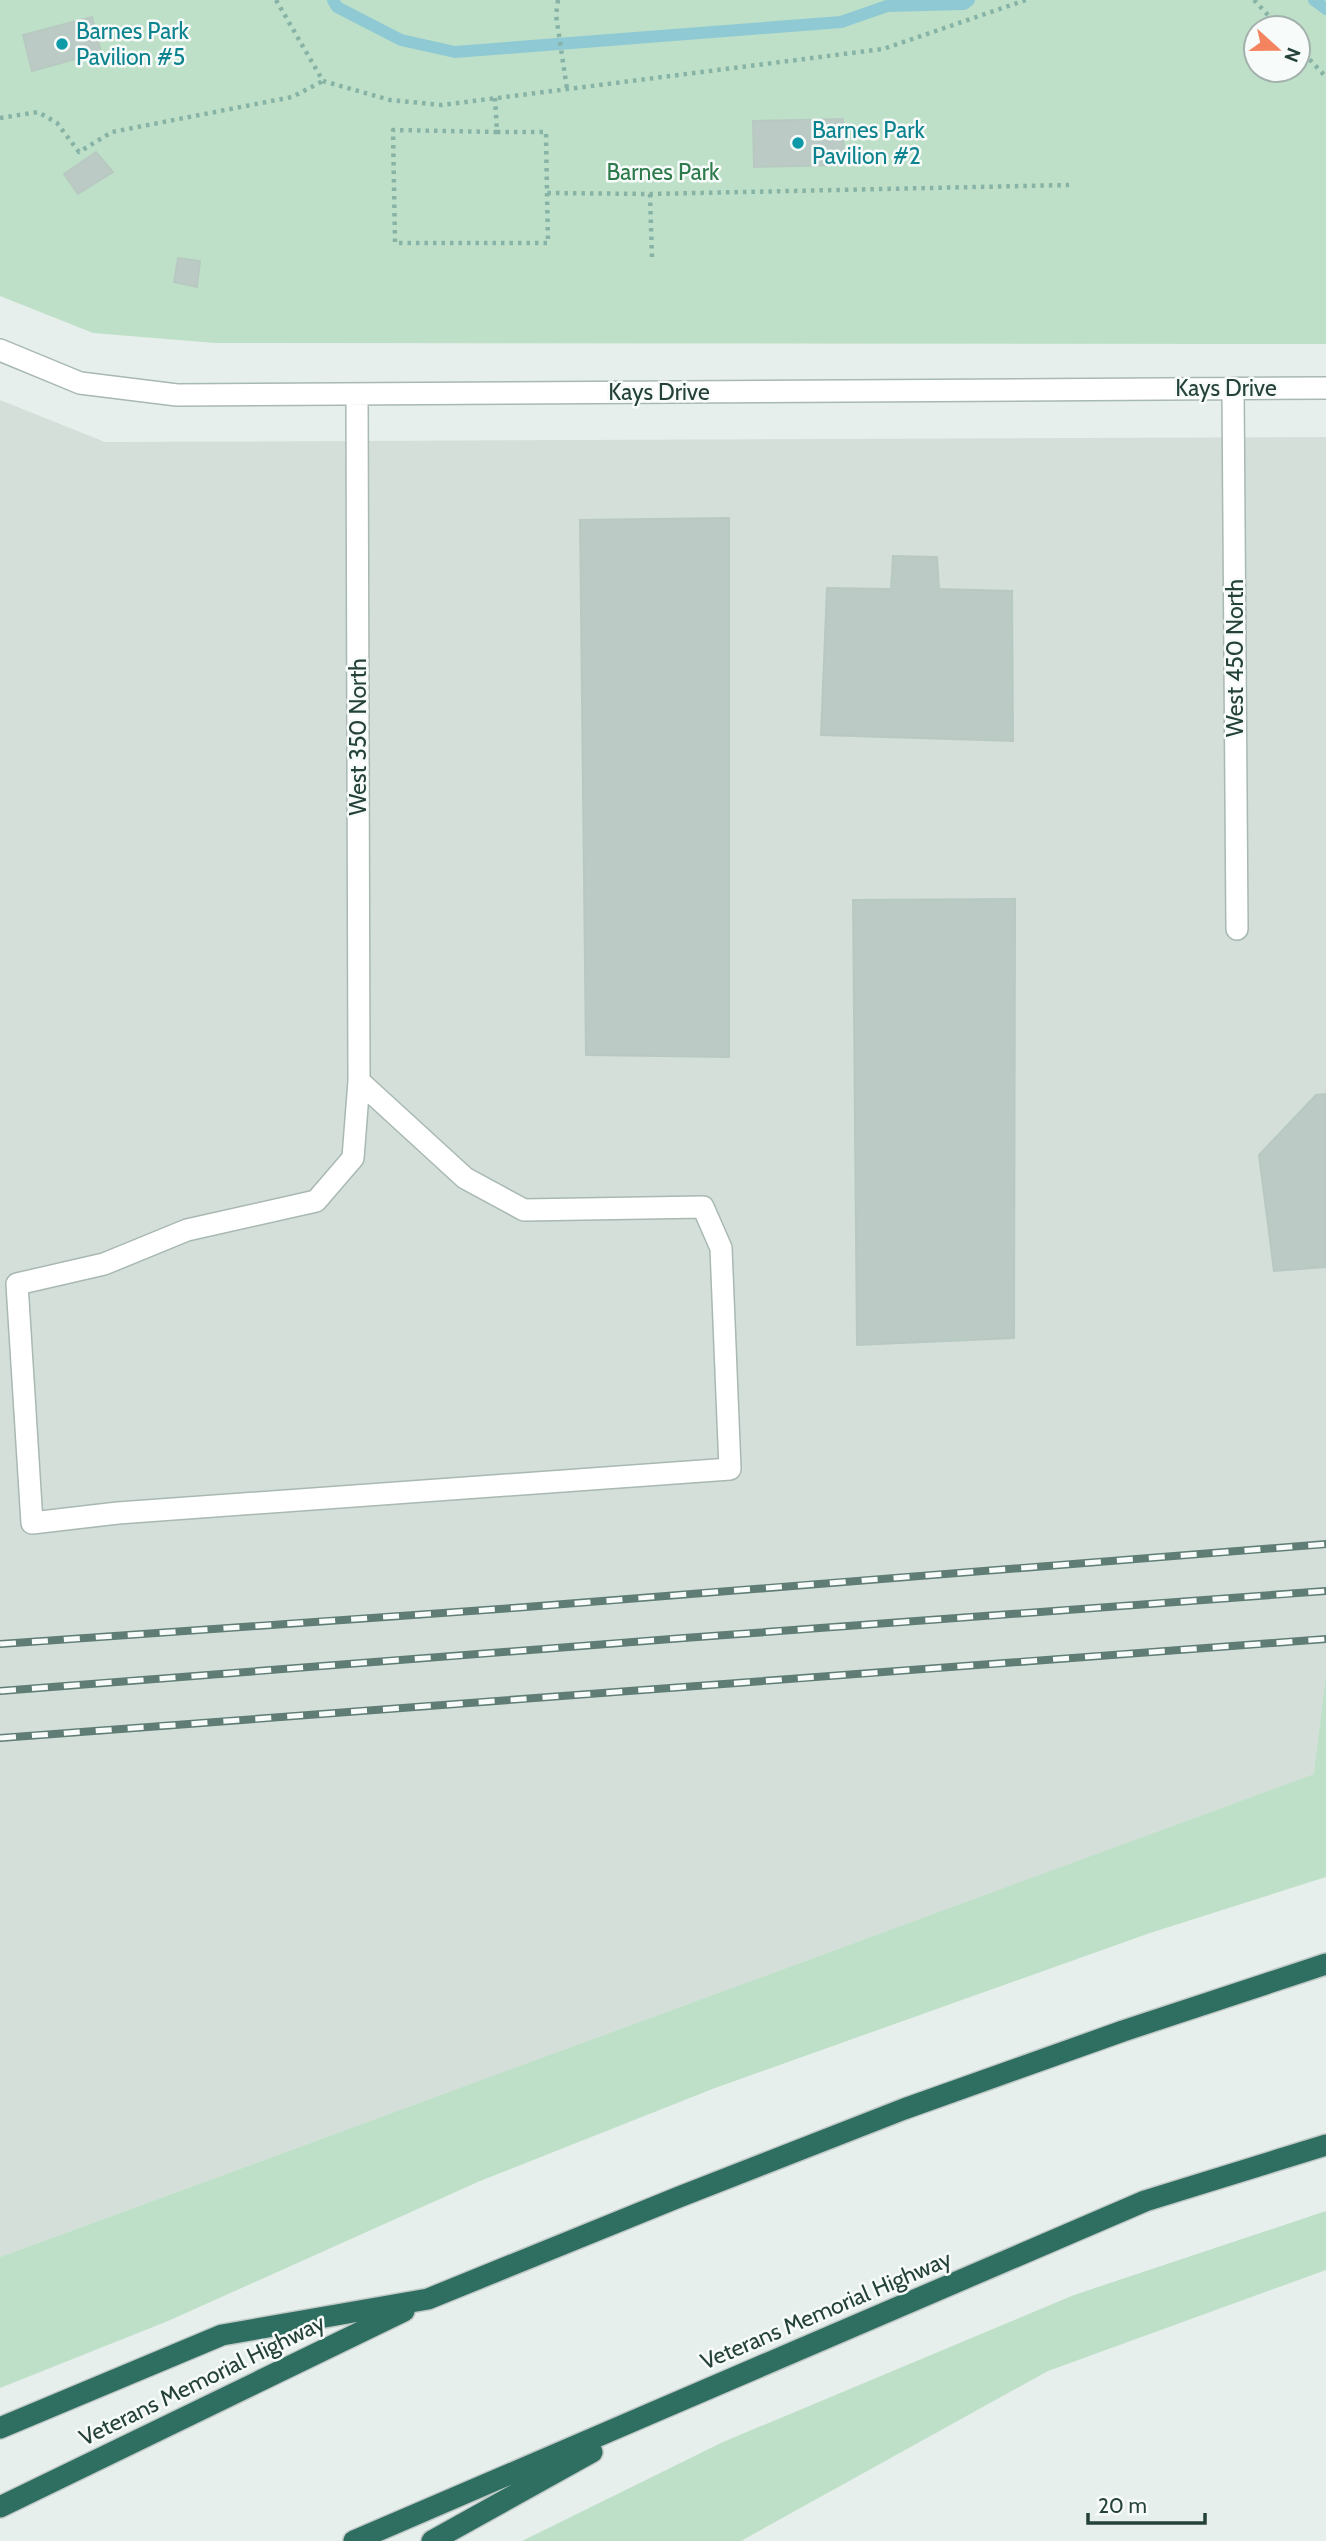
<svg xmlns="http://www.w3.org/2000/svg" width="1326" height="2541" font-family="Cabin,sans-serif">
	<style>
		.built { fill: #d4dfda }
		.green { fill: #bfe0c8; fill-rule: evenodd }
		.lines { fill: none; stroke-linecap: round; stroke-linejoin: round }
		.stream { stroke: #8ec9d4; stroke-width: 12 }
		.building { fill: #bbcac4; stroke: #b8c9c2; stroke-width: 2 }
		.minor-casing { stroke: #a8b8b2; stroke-width: 24 }
		.highway-casing { stroke: #c2cac8; stroke-width: 24 }
		.path { stroke: #86b3a5; stroke-width: 4.5; stroke-dasharray: 3.5 5; stroke-linecap: butt }
		.minor { stroke: #fff; stroke-width: 21 }
		.highway { stroke: #2f6f62; stroke-width: 21 }
		.rail-casing { stroke: #5f7d75; stroke-width: 8 }
		.rail { stroke: #f7fbf9; stroke-width: 5; stroke-dasharray: 16; stroke-linecap: butt }
		.culture-dot { fill: #0f9aa8; stroke: #f7fbf9; stroke-width: 2.5 }
		.labels { text-anchor: middle; stroke-width: 5; stroke-linejoin: round; paint-order: stroke }
		.culture-label { font-size: 23px; fill: #0d838f; stroke: #f7fbf9; text-anchor: start }
		.park-label { font-size: 23px; fill: #2d7a4b; stroke: #f7fbf9 }
		.street-label { font-size: 23px; fill: #24423a; stroke: #f7fbf9 }
	</style>
	<rect width="100%" height="100%" fill="#e6efeb"/>
	<!-- built -->
	<path class="built" d="M0,400L105,442L1326,437V1674L1315,1774L0,2257Z"/>
	<!-- green -->
	<path class="green" d="M0,0H1326V344L215,343L93,333L0,296ZM1256,28H1298V70H1256Z
		M1326,1674V1877L1150,1933L715,2088L480,2181L168,2321L0,2388V2257L1314,1774Z
		M1326,2211V2270L1048,2371L741,2541H522L723,2442L1074,2295Z"/>
	<g class="lines">
		<!-- stream -->
		<path class="stream" d="M333,0L337,7L401,40L455,52L841,22L887,6L964,4L969,0
			M1314,0L1326,9"/>
	</g>
	<!-- building -->
	<path class="building" d="M92,17L101,52L32,71L23,35Z
		M843,119L844,165L754,167L753,121Z
		M96,152L113,172L78,194L64,174Z
		M178,258L200,261L197,287L174,282Z
		M729,518V1057L586,1055L580,520Z
		M893,556L937,557L939,589L1012,591L1013,741L821,735L827,588L891,589Z
		M1015,899L1014,1338L857,1345L853,900Z
		M1326,1094V1267L1274,1271L1259,1155L1316,1095Z"/>
	<g class="lines">
		<!-- minor casing -->
		<g class="minor-casing">
			<path id="minor" d="M0,350L80,383L177,395L1326,388
				M1233,388L1237,929
				M357,394L359,1081L353,1158L316,1201L187,1230L104,1264L17,1284L32,1523L118,1513L730,1469L721,1248L703,1207L524,1210L465,1178L359,1081"/>
		</g>
		<!-- highway casing -->
		<g class="highway-casing">
			<path id="highway" d="M0,2428L222,2335L428,2299L679,2197L904,2109L1123,2031L1326,1964
				M0,2507L404,2311
				M354,2541L1145,2201L1326,2145
				M432,2541L592,2452"/>
		</g>
		<!-- path -->
		<path class="path" d="M276,0L323,81L390,100L442,105L883,49L1026,0
			M558,0L556,15L567,89
			M1254,0L1280,28
			M1298,47L1326,77
			M495,98L497,132H546L547,193L650,194L1069,185
			M0,118L38,112L57,123L79,152L112,132L292,97L323,81
			M497,132L393,130L395,243H548L547,193
			M650,194L652,258"/>
		<!-- minor -->
		<use href="#minor" class="minor"/>
		<!-- highway -->
		<use href="#highway" class="highway"/>
		<!-- rail casing -->
		<g class="rail-casing">
			<path id="rail" d="M0,1644L513,1608L1326,1544
				M0,1691L684,1638L1326,1591
				M0,1738L1326,1639"/>
		</g>
		<!-- rail -->
		<use href="#rail" class="rail"/>
	</g>
	<!-- markers -->
	<g class="culture-dot">
		<circle cx="62" cy="44" r="7"/>
		<circle cx="798" cy="143" r="7"/>
	</g>
	<g class="labels">
		<!-- culture labels -->
		<g class="culture-label">
			<text x="76" y="39">Barnes Park<tspan x="76" dy="26">Pavilion #5</tspan></text>
			<text x="812" y="138">Barnes Park<tspan x="812" dy="26">Pavilion #2</tspan></text>
		</g>
		<!-- park labels -->
		<g class="park-label">
			<text x="663" y="180">Barnes Park</text>
		</g>
		<!-- street labels -->
		<g class="street-label">
			<text x="1226" y="396">Kays Drive</text>
			<text x="659" y="400">Kays Drive</text>
			<text transform="translate(1235 658) rotate(-90)" y="8">West 450 North</text>
			<text transform="translate(358 737) rotate(-90)" y="8">West 350 North</text>
			<text transform="translate(826 2310) rotate(-23)" y="8">Veterans Memorial Highway</text>
			<text transform="translate(202 2380) rotate(-26)" y="8">Veterans Memorial Highway</text>
		</g>
	</g>
	<!-- north arrow -->
	<g transform="translate(1277 49) rotate(111)"><circle r="33" fill="#f7fbf9" stroke="#a3b1ad" stroke-width="2"/>
	<path d="M0-5L12 26L0 18L-12 26Z" fill="#f4845f"/>
	<text y="-10" font-size="19" font-weight="bold" text-anchor="middle" fill="#24423a">N</text>
	</g>
	<!-- scale -->
	<path d="M1088 2513v10h117v-10" fill="none" stroke="#24423a" stroke-width="3.5"/>
	<text x="1098" y="2513" font-size="21" fill="#24423a" stroke="#f7fbf9" stroke-width="5" paint-order="stroke">20 m</text>
</svg>
